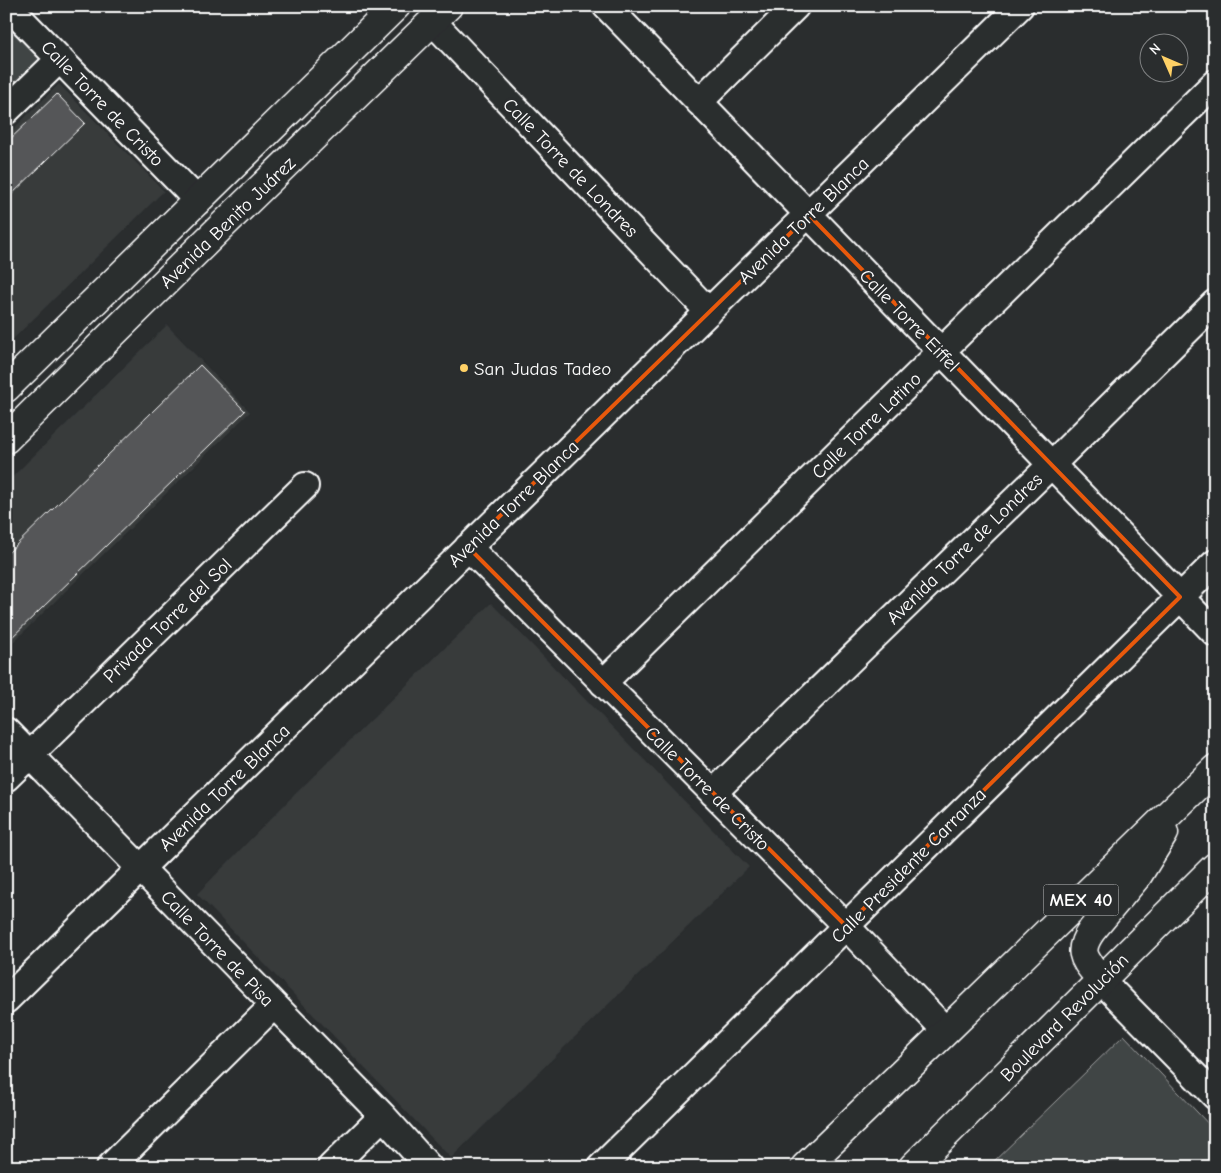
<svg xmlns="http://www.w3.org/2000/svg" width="1221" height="1173" font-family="'Comic Neue',sans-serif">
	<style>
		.built { fill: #373a3b }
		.green { fill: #414445; stroke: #a0a2a2 }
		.building { fill: #555758; stroke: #fff }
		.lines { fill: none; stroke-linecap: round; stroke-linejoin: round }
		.minor-casing { stroke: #fff; stroke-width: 30 }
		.primary-casing { stroke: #fff; stroke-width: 31 }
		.minor { stroke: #2a2d2e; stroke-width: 26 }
		.primary { stroke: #2a2d2e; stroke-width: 28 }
		.marked { fill: none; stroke: #e8590c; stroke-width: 4; stroke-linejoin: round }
		.poi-dot { fill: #ffd166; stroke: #2a2d2e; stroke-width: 2 }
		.labels { text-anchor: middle; stroke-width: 5; stroke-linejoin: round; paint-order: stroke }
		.shield { fill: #2a2d2e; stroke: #bfc0c0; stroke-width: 1 }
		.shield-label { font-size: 18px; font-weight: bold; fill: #fff }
		.street-label { font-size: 19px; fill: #fff; stroke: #2a2d2e }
		.poi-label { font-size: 19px; fill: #fff; stroke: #2a2d2e; text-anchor: start }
	</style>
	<rect width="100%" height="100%" fill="#2a2d2e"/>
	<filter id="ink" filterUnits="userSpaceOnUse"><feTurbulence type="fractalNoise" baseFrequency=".02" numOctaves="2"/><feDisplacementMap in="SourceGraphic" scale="10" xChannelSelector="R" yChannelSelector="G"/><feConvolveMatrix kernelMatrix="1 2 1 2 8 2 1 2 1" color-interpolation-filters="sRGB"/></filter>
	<g filter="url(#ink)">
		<!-- built -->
		<path class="built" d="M59,84L164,191L6,346V136Z
			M167,325L250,412L6,649V483Z
			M491,603L749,867L451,1158L197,894L288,801Z"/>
		<!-- green -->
		<path class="green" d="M6,18L47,60L6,99Z
			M1124,1035L1215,1131V1167H988Z"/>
		<!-- building -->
		<path class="building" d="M57,94L85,123L6,200V143Z
			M200,365L245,411L6,643V555Z"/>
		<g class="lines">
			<!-- minor casing -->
			<g class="minor-casing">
				<path id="minor" d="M8,6L198,201
					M606,6L1215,633
					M433,22L709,312
					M699,102L796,6
					M6,111L60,59
					M468,547L846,926L946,1031
					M603,683L1215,83
					M6,731L383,1116L429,1167
					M6,778L305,486
					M713,793L1051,465L1215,303
					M1101,980L1215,1096
					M6,1000C344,668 683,339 1020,6
					M110,1167L274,1005
					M331,1167L383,1116
					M601,1167L1215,563"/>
			</g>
			<!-- primary casing -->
			<g class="primary-casing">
				<path id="primary" d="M6,388L396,6
					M6,439L223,225L448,6
					M1101,980C1086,960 1075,954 1092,930L1138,875L1164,833
					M805,1167L946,1031L1215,769
					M913,1167L1215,867"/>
			</g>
			<!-- minor -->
			<use href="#minor" class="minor"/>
			<!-- primary -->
			<use href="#primary" class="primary"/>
		</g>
	</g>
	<!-- marked area -->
	<path class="marked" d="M809,215L1180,597L846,926L468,547Z"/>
	<!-- markers -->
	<circle class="poi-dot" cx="464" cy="368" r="5"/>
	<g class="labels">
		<!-- shield labels -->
		<rect class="shield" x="1043.5" y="884.5" width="75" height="31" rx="4"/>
		<g class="shield-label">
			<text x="1081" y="906">MEX 40</text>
		</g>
		<!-- street labels -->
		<g class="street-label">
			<text transform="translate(103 103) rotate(46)" y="7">Calle Torre de Cristo</text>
			<text transform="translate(571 167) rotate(46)" y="7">Calle Torre de Londres</text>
			<text transform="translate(803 220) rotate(-44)" y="7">Avenida Torre Blanca</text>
			<text transform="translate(227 222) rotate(-44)" y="7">Avenida Benito Juárez</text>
			<text transform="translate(910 320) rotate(46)" y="7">Calle Torre Eiffel</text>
			<text transform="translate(866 425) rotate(-44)" y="7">Calle Torre Latino</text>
			<text transform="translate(513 503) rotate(-44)" y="7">Avenida Torre Blanca</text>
			<text transform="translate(964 548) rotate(-44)" y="7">Avenida Torre de Londres</text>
			<text transform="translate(167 620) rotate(-44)" y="7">Privada Torre del Sol</text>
			<text transform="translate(224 787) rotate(-44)" y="7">Avenida Torre Blanca</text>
			<text transform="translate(708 788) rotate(45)" y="7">Calle Torre de Cristo</text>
			<text transform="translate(908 865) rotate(-45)" y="7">Calle Presidente Carranza</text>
			<text transform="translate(218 948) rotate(46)" y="7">Calle Torre de Pisa</text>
			<text transform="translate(1064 1017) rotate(-45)" y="7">Boulevard Revolución</text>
		</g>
		<!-- poi labels -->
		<g class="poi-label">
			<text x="474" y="375">San Judas Tadeo</text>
		</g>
	</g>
	<!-- margin -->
	<rect width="1221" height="1173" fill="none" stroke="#2a2d2e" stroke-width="25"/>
	<rect x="12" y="12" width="1196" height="1148" fill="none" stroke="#fff" stroke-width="2" filter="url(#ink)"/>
	<!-- north arrow -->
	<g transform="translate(1164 58) rotate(315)"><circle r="24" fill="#2a2d2e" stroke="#7f8182"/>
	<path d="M0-4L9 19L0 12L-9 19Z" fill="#ffd166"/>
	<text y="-8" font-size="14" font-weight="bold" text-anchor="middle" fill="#ffffff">N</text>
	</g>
</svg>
